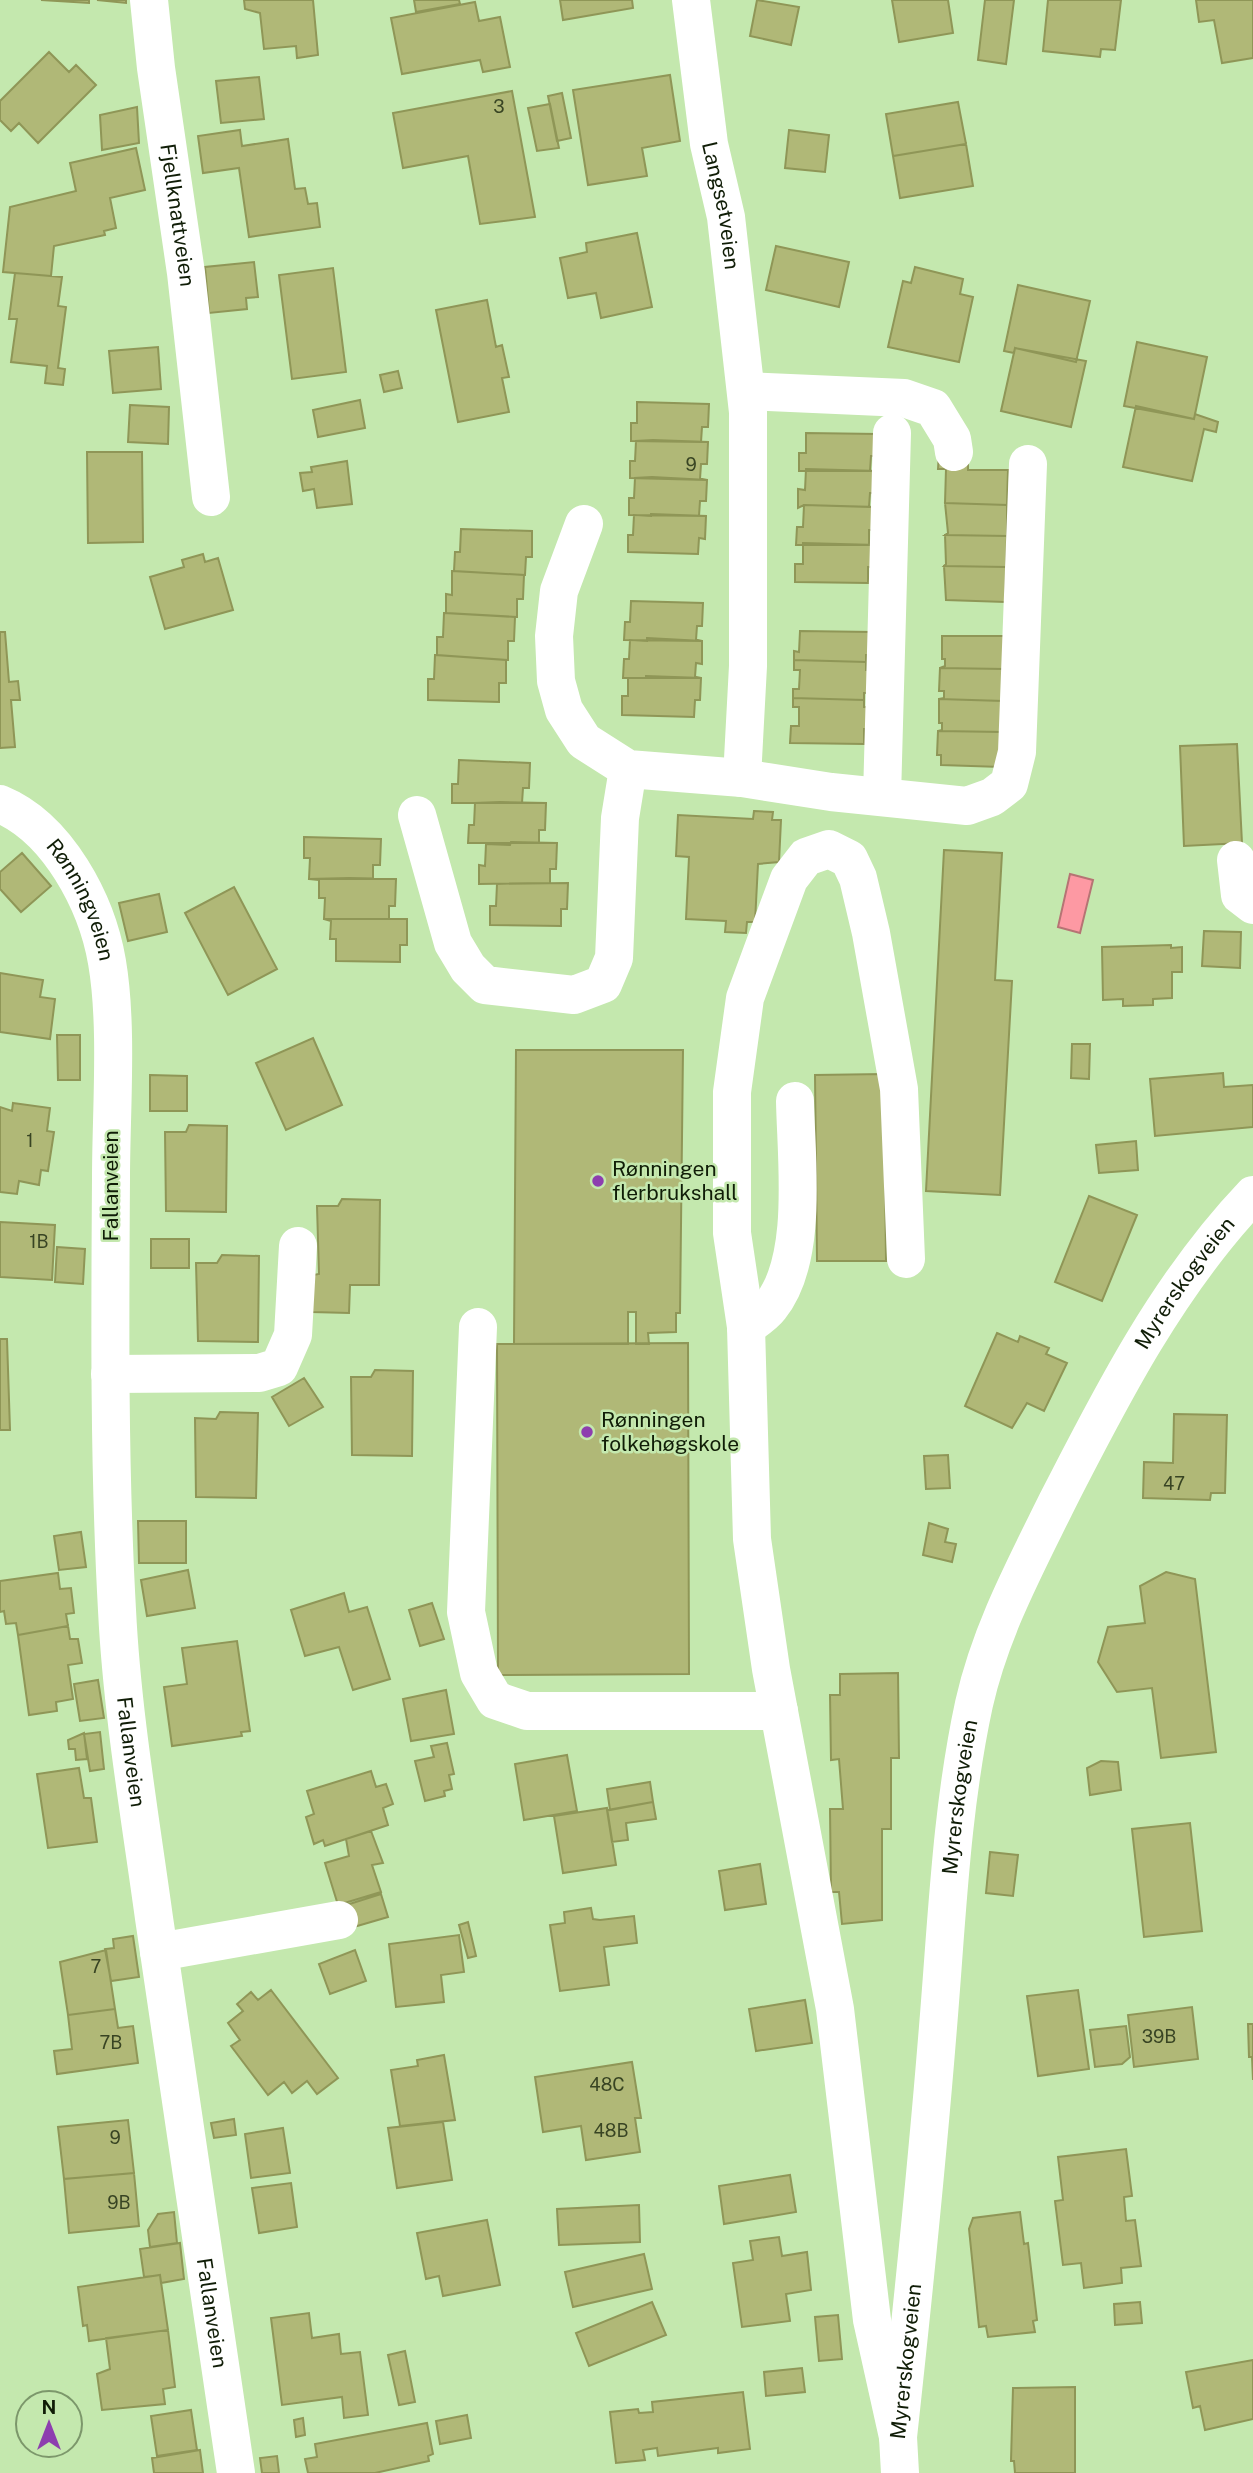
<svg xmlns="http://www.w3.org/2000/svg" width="1253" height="2473" font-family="'Public Sans',sans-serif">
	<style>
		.water { fill: #fd99a3; stroke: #b67474; stroke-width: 2 }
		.building { fill: #b0b877; stroke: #8f9657; stroke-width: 2 }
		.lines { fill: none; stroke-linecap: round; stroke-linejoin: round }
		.minor { stroke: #fff; stroke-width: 38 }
		.poi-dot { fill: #8d3eaf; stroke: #c4e8ae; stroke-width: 2.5 }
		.labels { text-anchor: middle; stroke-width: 5; stroke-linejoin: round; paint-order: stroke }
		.number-label { font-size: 18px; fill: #384423 }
		.street-label { font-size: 21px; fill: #101d07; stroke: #c4e8ae }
		.poi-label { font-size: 21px; fill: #101d07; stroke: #c4e8ae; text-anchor: start }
	</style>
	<rect width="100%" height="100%" fill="#c4e8ae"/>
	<!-- water -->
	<path class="water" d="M1070,874L1093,880L1080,933L1058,927Z"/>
	<!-- building -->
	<path class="building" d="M41,0H89V3Z
		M97,0H126V3Z
		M244,0H313L318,55L297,58L296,46L264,49L260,13L245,9Z
		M414,0H459L460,4L416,12Z
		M560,0H632L633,8L563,20Z
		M757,0L799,7L791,45L750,36Z
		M892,0H948L953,33L899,42Z
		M985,0H1014L1006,64L978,60Z
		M1048,0H1121L1115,50L1101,49L1100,57L1043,51Z
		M1196,0H1253V58L1222,63L1214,20L1199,22Z
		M475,2L479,21L500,17L510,67L483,72L480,60L402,74L391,18Z
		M49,52L69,72L76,65L96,85L38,143L19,123L11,131L0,120V101Z
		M670,75L680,141L642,148L647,176L588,185L573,90Z
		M259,77L264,119L221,123L216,81Z
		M512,91L535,217L480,224L468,156L403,168L393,113Z
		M562,93L571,138L557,141L548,96Z
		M958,102L966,144L893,156L886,114Z
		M550,104L559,148L537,151L528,108Z
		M137,107L139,143L102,150L100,115Z
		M240,130L242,146L288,139L295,189L305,188L308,204L317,203L320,227L249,237L239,168L203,173L198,136Z
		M789,130L829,135L825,172L785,168Z
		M966,144L973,186L900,198L893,156Z
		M136,148L145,190L110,198L116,228L104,231L105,235L54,246L51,276L3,272L10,207L76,191L70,163Z
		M637,233L652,307L601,318L596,293L568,298L560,258L587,252L586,243Z
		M776,246L849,262L839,307L766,290Z
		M254,262L258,297L246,298L247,309L209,313L205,267Z
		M915,267L963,279L960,294L973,297L959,362L888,347L903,281L911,283Z
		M333,268L346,372L292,379L279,275Z
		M15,273L62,277L58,306L66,307L58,368L65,369L63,385L45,383L47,366L11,362L17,319H9Z
		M1018,285L1090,301L1076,362L1015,348L1014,353L1004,351Z
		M487,300L496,347L502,345L509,377L502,378L509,412L458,422L436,310Z
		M1137,342L1207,357L1194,419L1124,406Z
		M158,347L161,389L113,393L109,351Z
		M1015,348L1086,361L1071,427L1001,411Z
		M398,371L402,388L384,392L380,375Z
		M360,400L365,428L318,437L313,410Z
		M637,402L709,404L708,427H702L701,442L631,441V423H637Z
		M130,405L169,407L168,444L128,442Z
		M1136,406L1194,419L1195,414L1218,422L1216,432L1204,429L1192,481L1123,467Z
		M806,433L878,434L877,456H871L870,471H799V453H806Z
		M653,440L708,442L707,464H701L700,479L707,480L630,478V461H635L636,441Z
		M87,452H142L143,542L88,543Z
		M939,453L968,454V470H1008L1007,505L945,503L946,469H938Z
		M347,461L352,504L317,508L314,489L303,491L300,473L312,472L311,467Z
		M806,469L877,471L876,493H870L869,507L804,505L798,508V489L805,490Z
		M652,477L707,480L706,501H700L699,516H706L629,515V498H634L635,478Z
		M945,503L1007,505V536L945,535L948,533Z
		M804,505L876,507L875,530H869V545H796L797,527H803Z
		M651,514L706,516L705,539L699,538L698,554L628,552V535H633L634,515L651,516Z
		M461,529L532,531V557H526L525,575L454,571L455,552H460Z
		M945,535L1007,536L1006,567L944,566L946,564Z
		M803,543L876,545L875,567H868V583L795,582V564H803Z
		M203,554L205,562L218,558L233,610L165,629L150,577L184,567L182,560Z
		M944,566L1006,567L1005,602L946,600Z
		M452,571L524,575L523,599H517V617L446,613V594L452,595Z
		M631,601L703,603L702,626H697L696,640L702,641L624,640L625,622H630Z
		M444,613L515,617L514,641H508V660L437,655V637H443Z
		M800,631L873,632L872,655H866V662L794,660V651L799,652Z
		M0,632H5L9,682L18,681L20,700H11L15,747L0,748Z
		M942,636H1004V669L940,668L945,666V659H942Z
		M647,638L702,641V664L696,663L695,677L701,678H623L624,659H629L630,640L647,641Z
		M435,655L506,660V683H499V702L428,700V679H434Z
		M794,660L866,662V670H872V693H864V700L793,698V689H799L800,670H794Z
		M940,668L1004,669L1003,701L939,699L944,698V691H939Z
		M646,676L701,678L700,700H695L694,717L622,715V696H628V678H646Z
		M793,698L864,700V707H871L870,729H864V744L790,743L791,726H799V707H793Z
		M939,699L1003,701L1002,732L938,731L942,730V723H939Z
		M938,731L1002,732L1001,767L941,765V755H937Z
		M1237,744L1242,843L1184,846L1180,746Z
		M459,760L530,763L529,788H523L522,803H452V784H458Z
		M500,802L546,803L545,830H539V843H468L469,825H474L475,803Z
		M754,811L773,812L772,820H781L779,862L758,864L755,922H747L746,933L725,932L726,921L686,919L689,857L676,856L678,815L753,819Z
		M304,837L381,839L380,865H373V879H309L310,858H304Z
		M511,842L557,843L556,869H550V883L479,884V865L485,866L486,844L510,845Z
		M944,850L1002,853L995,980L1012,981L1000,1195L926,1191Z
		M22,853L51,886L21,912L0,889V872Z
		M349,878L396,879L395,906H389V919H324L325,898H319V880L309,879Z
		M568,883L567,909H561V926L490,925V906H496L497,884Z
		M234,887L277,969L228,995L185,913Z
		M159,894L167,932L128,941L119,903Z
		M324,919H407V945H400V962L336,961V939H330L331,921Z
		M1204,931L1241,932L1240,968L1202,966Z
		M1171,945V948L1182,947V972H1172V998L1153,999V1005L1123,1006V999L1103,1000L1102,947Z
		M0,973L43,980L40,997L55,999L50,1039L0,1032Z
		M57,1035H80V1080H58Z
		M313,1038L342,1105L286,1130L256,1063Z
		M1072,1044H1090L1089,1079L1071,1078Z
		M516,1050H683L680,1313H676V1332L648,1333L649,1344H636V1312H628V1344H514Z
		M1223,1073L1224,1087L1253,1085V1127L1155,1136L1150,1079Z
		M884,1074L886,1261H817L815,1075Z
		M150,1075L187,1076V1111H150Z
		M13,1103L50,1108L47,1131L54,1132L48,1171L41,1170L39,1185L19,1181L17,1194L0,1192V1107L12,1111Z
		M189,1125L227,1126L226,1212L166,1211L165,1132H186Z
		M1136,1141L1138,1170L1099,1173L1096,1145Z
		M1089,1196L1137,1215L1102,1301L1055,1282Z
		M342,1199L380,1200L379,1285H350L349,1313L312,1312L313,1275L319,1274L317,1206H338Z
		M0,1222L55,1225L52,1280L0,1277Z
		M151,1239H189V1268H151Z
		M57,1247L85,1249L83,1284L55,1282Z
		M222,1255L259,1256L258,1342L198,1341L196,1263H217Z
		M997,1333L1018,1342L1020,1336L1049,1348L1046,1354L1067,1363L1044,1411L1027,1403L1012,1428L965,1406Z
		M0,1339H7L10,1430H0Z
		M688,1343L689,1674L498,1675L497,1344Z
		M375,1370L413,1371L412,1456L352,1455L351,1377H371Z
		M304,1378L323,1407L289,1426L272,1397Z
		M220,1412L258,1413L256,1498L196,1497L195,1418L216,1419Z
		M1174,1414L1227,1415L1225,1493H1211L1210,1500L1143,1498L1144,1462L1173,1463Z
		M948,1455L950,1488L926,1489L924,1456Z
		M138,1521H186V1563H139Z
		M929,1523L948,1529L945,1542L956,1544L952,1562L923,1555Z
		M81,1532L86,1567L59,1570L54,1536Z
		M188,1570L195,1608L147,1616L141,1580Z
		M1166,1572L1195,1579L1216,1752L1161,1758L1152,1688L1117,1692L1098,1662L1108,1627L1145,1623L1140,1586Z
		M58,1573L60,1589L71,1588L74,1613L66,1614L68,1626L18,1635L16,1623L6,1624L4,1611L0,1612V1581Z
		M344,1593L349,1612L367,1607L390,1679L353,1690L339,1647L305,1656L291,1610Z
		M432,1603L444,1639L420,1646L409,1610Z
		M68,1626L70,1639H78L82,1663L68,1665L73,1699L56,1702L57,1711L29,1715L18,1635Z
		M237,1641L250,1731L241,1732L242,1736L172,1746L164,1687L187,1684L182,1648Z
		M898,1673L899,1758H891V1829H882V1920L842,1924L839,1892H831L830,1809H843L839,1759L831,1760L830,1695H840V1674Z
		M98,1680L104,1718L80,1721L74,1684Z
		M446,1690L454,1734L411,1741L403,1699Z
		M100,1732L104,1769L90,1771L84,1734Z
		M84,1733L87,1759L76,1760L75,1749H69L68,1740Z
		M447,1743L454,1774L449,1775L452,1789L444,1791L445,1796L425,1801L415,1761L434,1757L431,1746Z
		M567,1755L577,1811L524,1820L515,1764Z
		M1101,1761L1118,1762L1121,1790L1090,1795L1087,1768Z
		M79,1768L84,1798H91L97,1842L48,1848L37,1774Z
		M371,1771L376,1787L386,1784L393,1804L383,1808L388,1825L325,1846L323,1840L314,1844L306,1817L314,1814L307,1791Z
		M650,1782L653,1802L610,1810L607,1789Z
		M653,1802L656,1819L626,1823L628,1840L612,1842L607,1810Z
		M607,1808L616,1865L563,1873L554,1816Z
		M1190,1823L1202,1931L1144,1937L1132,1829Z
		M371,1831L383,1863L372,1865L381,1892L338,1905L325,1863L349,1856L346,1839Z
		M990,1852L1018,1855L1013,1896L986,1893Z
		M760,1864L766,1904L725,1910L719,1871Z
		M381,1894L388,1917L347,1929L340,1907Z
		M591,1908L593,1919L600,1920L634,1916L637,1943L604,1947L609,1985L560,1991L550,1925L565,1923L564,1912Z
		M468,1922L476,1956L468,1958L459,1925Z
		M459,1935L464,1972L441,1975L444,2002L396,2007L389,1944Z
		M133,1936L139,1977L111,1981L105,1949L114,1948L113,1939Z
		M106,1950L115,2009L68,2015L60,1962Z
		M355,1950L366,1981L330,1994L319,1964Z
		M271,1990L338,2078L317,2094L307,2081L292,2093L284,2082L268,2095L231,2046L240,2040L228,2023L243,2011L237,2004L251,1992L258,2000Z
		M1078,1990L1089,2069L1038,2076L1027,1996Z
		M805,2000L812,2043L756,2051L749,2009Z
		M1192,2007L1198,2059L1134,2067L1128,2015Z
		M115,2009L118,2028L133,2026L138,2063L57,2074L54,2051L72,2049L68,2015Z
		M1248,2024H1253V2080L1252,2057H1249Z
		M1126,2026L1130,2057L1122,2064L1095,2067L1090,2030Z
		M444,2055L455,2120L400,2126L391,2070L418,2066L417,2060Z
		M632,2062L641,2118H635L640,2152L586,2160L581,2126L543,2132L535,2077Z
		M234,2119L236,2135L214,2138L211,2123Z
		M128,2120L134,2173L64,2179L58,2127Z
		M443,2122L452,2180L397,2188L388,2128Z
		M283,2128L290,2173L251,2178L245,2134Z
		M1126,2149L1132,2196L1124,2197L1126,2221L1135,2220L1141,2266L1121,2268L1122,2283L1084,2288L1081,2263L1063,2265L1055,2201L1063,2200L1058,2157Z
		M134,2173L139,2226L69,2233L64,2179Z
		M790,2175L796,2212L724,2224L719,2186Z
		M291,2183L297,2227L259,2233L252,2188Z
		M639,2205L640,2242L559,2245L557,2209Z
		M174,2212L177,2243L150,2247L148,2230L158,2214Z
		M1020,2212L1024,2244L1028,2243L1037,2320L1033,2321L1035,2332L988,2337L986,2326L979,2327L969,2229L973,2218Z
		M487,2220L500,2285L443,2296L439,2276L426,2279L417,2233Z
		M779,2237L782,2256L807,2252L811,2290L786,2294L790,2321L742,2327L733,2263L753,2260L750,2241Z
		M180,2243L184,2279L161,2283L160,2275L144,2277L140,2249Z
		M644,2254L652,2289L573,2307L565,2272Z
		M160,2275L168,2330L89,2341L87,2325L83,2326L78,2287Z
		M652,2302L666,2335L589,2366L576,2333Z
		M1140,2302L1142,2323L1115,2325L1114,2304Z
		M309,2313L312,2338L339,2334L341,2354L360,2352L368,2415L344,2418L342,2397L282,2405L271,2318Z
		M838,2315L842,2359L819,2361L815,2317Z
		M168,2330L175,2387L163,2389L165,2404L102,2410L97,2374L110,2369L106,2338Z
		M405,2351L415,2402L399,2405L388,2355Z
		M1253,2360V2419L1205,2430L1200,2406L1193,2408L1186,2372Z
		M802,2368L805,2392L766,2396L764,2372Z
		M1075,2387V2473H1015L1014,2461H1011L1013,2388Z
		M743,2392L750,2449L718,2453V2448L658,2456L657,2448L643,2450L645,2460L616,2463L610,2412L638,2409L639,2413L653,2412L652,2402Z
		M191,2410L197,2450L157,2456L151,2416Z
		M467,2415L471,2438L440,2444L436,2421Z
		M303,2418L305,2435L296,2437L294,2420Z
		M427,2423L433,2454L428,2456L429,2461L375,2473H308L305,2459L317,2457L315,2444Z
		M200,2450L203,2473H154L152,2458Z
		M277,2456L279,2473H262L260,2458Z"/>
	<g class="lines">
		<!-- minor -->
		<g class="minor">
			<path id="s1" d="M149,0L156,68L186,273L211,497"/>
			<path id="s2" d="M691,0L709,144L726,217L748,412V666L742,778"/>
			<path d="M746,391L904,398L933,408L952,439L954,452"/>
			<path d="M584,524L559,591L554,636L556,681L564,710L584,741L628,769L742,778L831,792L967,806L992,797L1009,784L1017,752L1028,464"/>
			<path d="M882,797L892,433"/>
			<path id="s3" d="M0,804C58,828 97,903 107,962C118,1026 111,1112 111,1178C110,1322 109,1466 117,1610C122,1712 140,1816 154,1918C180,2103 208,2288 236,2473"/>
			<path d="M417,815L453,943L468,968L485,985L574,995L603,984L614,958L620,818L628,769"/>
			<path d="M1236,860L1240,895L1253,905"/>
			<path d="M478,1327L466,1612L479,1673L495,1700L527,1711H779"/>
			<path d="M746,1327C754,1321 764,1315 770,1307C809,1260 796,1159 795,1101"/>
			<path d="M110,1374L259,1373L279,1367L293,1335L298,1246"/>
			<path d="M159,1952L339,1920"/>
			<path d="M898,2437L872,2320L835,2009L771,1669L752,1539L746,1327L732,1233V1092L745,998L789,879L806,857L829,849L849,859L858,878L871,933L899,1089L906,1259"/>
			<path id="s4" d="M900,2473L898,2437C913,2300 927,2164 938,2027C947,1919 951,1810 974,1704C990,1632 1025,1567 1057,1502C1112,1394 1169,1283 1253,1195"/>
		</g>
	</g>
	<!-- markers -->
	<g class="poi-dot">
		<circle cx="598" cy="1181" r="7"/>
		<circle cx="587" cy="1432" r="7"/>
	</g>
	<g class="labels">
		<!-- number labels -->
		<g class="number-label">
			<text x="499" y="113">3</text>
			<text x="691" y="471">9</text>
			<text x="30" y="1147">1</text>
			<text x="39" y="1248">1B</text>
			<text x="1174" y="1490">47</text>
			<text x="96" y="1973">7</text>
			<text x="1159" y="2043">39B</text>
			<text x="111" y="2049">7B</text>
			<text x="607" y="2091">48C</text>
			<text x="611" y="2137">48B</text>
			<text x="115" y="2144">9</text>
			<text x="119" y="2209">9B</text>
		</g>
		<!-- street labels -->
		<g class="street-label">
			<text dy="7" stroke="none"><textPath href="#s2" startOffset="208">Langsetveien</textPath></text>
			<text dy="7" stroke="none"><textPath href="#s1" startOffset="217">Fjellknattveien</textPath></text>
			<text dy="7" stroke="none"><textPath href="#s3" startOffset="130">Rønningveien</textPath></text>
			<text transform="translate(111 1186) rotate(-90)" y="7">Fallanveien</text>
			<text dy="7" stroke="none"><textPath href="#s4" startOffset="1246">Myrerskogveien</textPath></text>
			<text dy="7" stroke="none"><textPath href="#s3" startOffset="989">Fallanveien</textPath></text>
			<text dy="7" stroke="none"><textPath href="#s4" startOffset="679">Myrerskogveien</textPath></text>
			<text dy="7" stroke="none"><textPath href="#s3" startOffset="1556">Fallanveien</textPath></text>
			<text dy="7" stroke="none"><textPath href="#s4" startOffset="112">Myrerskogveien</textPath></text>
		</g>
		<!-- poi labels -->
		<g class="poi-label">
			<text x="612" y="1176">Rønningen<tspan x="612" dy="24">flerbrukshall</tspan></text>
			<text x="601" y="1427">Rønningen<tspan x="601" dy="24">folkehøgskole</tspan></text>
		</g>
	</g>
	<!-- north arrow -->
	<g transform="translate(49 2424)"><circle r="33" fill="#c4e8ae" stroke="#7c976b" stroke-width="2"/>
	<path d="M0-5L12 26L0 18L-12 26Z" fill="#8d3eaf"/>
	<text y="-10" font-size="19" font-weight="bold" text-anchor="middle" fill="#101d07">N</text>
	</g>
</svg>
